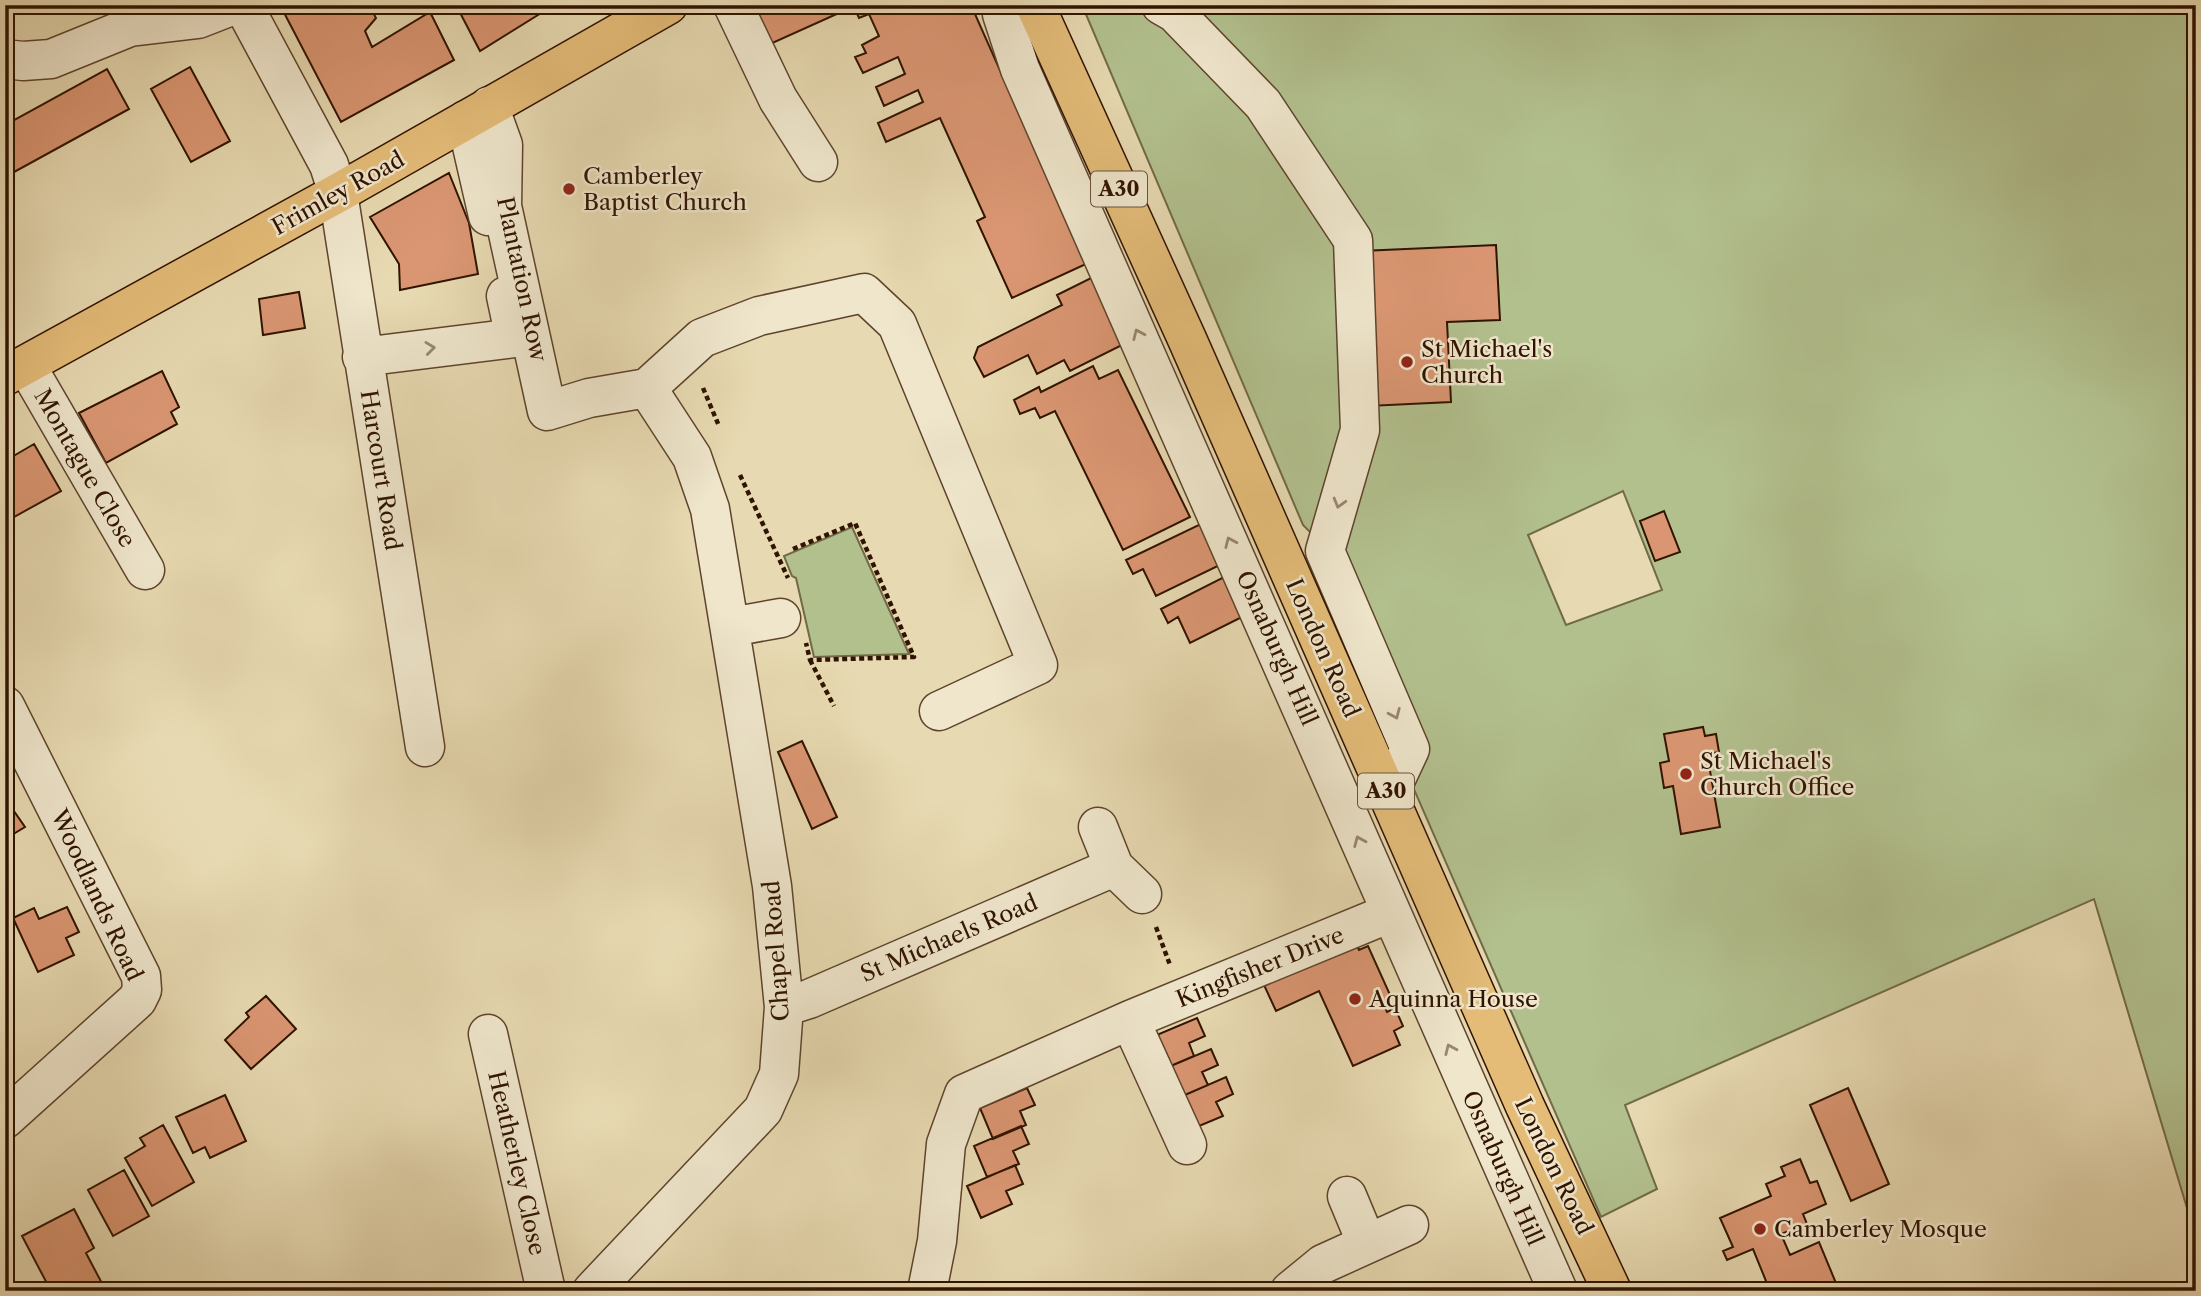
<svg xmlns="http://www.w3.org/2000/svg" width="2201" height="1296" font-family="'Libre Caslon Text',serif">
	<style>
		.green { fill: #b2c08e; stroke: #716a47; stroke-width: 2; fill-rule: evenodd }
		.building { fill: #da9672; stroke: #301300; stroke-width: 2 }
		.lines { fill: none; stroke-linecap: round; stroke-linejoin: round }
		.minor-casing { stroke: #5e442c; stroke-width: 41 }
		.major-casing { stroke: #301300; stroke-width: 41 }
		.path { stroke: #301300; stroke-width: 4.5; stroke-dasharray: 5 3.5; stroke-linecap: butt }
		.minor { stroke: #efe6cc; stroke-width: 38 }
		.major { stroke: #e4bc78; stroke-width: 38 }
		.oneway { stroke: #998770 }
		.poi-dot { fill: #8f2418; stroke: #efe6cc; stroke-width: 2.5 }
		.labels { text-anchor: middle; stroke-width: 5; stroke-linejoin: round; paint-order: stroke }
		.shield { fill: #efe6cc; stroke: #69523d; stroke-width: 2 }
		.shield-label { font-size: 21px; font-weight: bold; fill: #301300 }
		.poi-label { font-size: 23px; fill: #301300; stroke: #efe6cc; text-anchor: start }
		.street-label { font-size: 23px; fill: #301300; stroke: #efe6cc }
	</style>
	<rect width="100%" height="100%" fill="#e7d9b1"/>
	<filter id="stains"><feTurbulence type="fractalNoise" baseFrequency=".00286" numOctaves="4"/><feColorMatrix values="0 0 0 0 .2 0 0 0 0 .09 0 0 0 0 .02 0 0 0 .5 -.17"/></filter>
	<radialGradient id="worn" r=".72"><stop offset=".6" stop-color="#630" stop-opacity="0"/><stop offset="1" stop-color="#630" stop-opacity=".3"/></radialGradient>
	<!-- green -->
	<path class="green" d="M1082,5H2196V1238L2094,899L1625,1105L1657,1189L1601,1217L1409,778L1334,556L1303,525ZM1623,491L1662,590L1566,625L1528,535Z
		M852,527L909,654L814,657L796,578L792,576L784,556Z"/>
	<!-- building -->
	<path class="building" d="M280,5H369L376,18L365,31L372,47L430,12L454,60L341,122Z
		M456,5H554L480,51Z
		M741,5H848L850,8L761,48Z
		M853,5H971L1086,264L1012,298L977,221L985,217L940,118L886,142L878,123L923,102L918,90L884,106L876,87L905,74L898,57L863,73L855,57L866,53L862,45L879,36L869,14L859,18Z
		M190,67L230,141L191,162L151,89Z
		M107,69L129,109L5,177V125Z
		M449,173L469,223L478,274L400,290L399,264L370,217Z
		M1496,245L1500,320L1447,322L1451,402L1368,406L1361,251Z
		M1095,276L1128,342L1070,371L1064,360L1037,374L1028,355L984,377L974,358L978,347L1062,305L1057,295Z
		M299,292L305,328L263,335L259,299Z
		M1093,366L1099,379L1118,370L1190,517L1123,550L1055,411L1040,418L1035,408L1020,414L1014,400L1039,387L1041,392Z
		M162,371L179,407L171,412L177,424L106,463L79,413Z
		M34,444L61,491L5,522V461Z
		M1664,511L1680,552L1655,561L1640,521Z
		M1207,521L1226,562L1156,596L1143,569L1133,574L1126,560Z
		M1230,574L1250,613L1190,643L1178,617L1168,623L1161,609Z
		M1703,727L1705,736L1716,734L1719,752L1707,754L1720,827L1681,834L1673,786L1664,788L1660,763L1669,761L1664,734Z
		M802,741L837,817L812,829L778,752Z
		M9,804L25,827L5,839V806Z
		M67,907L79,932L66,938L74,955L38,972L13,918L34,908L39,919Z
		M1353,937L1359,950L1368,946L1391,997L1382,1002L1387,1012L1395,1008L1403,1026L1394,1031L1400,1045L1353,1066L1319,991L1276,1011L1264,985Z
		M266,996L296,1029L251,1069L225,1040L249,1017L246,1013Z
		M1197,1018L1205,1036L1189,1043L1194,1056L1166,1068L1152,1037Z
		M1211,1049L1218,1065L1202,1072L1208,1085L1178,1098L1166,1068Z
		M1226,1077L1233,1094L1216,1102L1223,1116L1192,1129L1178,1098Z
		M1027,1088L1035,1105L1020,1111L1026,1125L993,1139L980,1108Z
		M1848,1088L1889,1184L1851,1201L1810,1105Z
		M225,1095L246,1141L210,1158L205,1147L193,1153L176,1117Z
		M163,1125L194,1182L152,1206L125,1158L145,1146L140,1138Z
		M1021,1126L1029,1144L1013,1151L1019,1164L987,1177L974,1146Z
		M1800,1159L1810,1183L1817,1181L1826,1204L1803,1214L1807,1224L1781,1234L1790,1255L1819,1242L1838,1288L1832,1291H1770L1753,1249L1727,1260L1723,1251L1733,1247L1720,1218L1771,1196L1766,1184L1785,1176L1781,1167Z
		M1015,1165L1023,1184L1006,1191L1012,1204L981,1218L967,1186Z
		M124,1170L149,1216L113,1236L88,1190Z
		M74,1209L94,1248L86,1253L106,1291H51L22,1236Z"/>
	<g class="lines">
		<!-- minor casing -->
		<g class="minor-casing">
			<path id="minor" d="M243,5L329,165L338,193L425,747
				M733,5L778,99L818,162
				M1007,5L1002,14L1020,69L1558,1291
				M1161,5L1175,13L1263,104L1353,240L1360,430L1325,551L1410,749L1388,796
				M5,59L23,61L51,59L130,27L198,19L234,5
				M489,106L503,145L502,206L547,411L589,398L647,388L702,338L759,316L864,293L897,324L1038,665L939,711
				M466,120L488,216
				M362,357L515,338L506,296
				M26,365L145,570
				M731,627L781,618
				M5,706L141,976L142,990L137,1000L5,1119
				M1098,827L1114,867L1142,894
				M784,1007L809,999L1114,867
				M1130,1020L1187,1145
				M488,1034L546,1291
				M1347,1196L1367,1244
				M592,1291L763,1110L779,1074L784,1007L772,886L710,509L692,457L647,388
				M927,1291L937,1241L946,1144L964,1094L1130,1020L1390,913
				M1290,1291L1323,1264L1409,1225"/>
		</g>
		<!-- major casing -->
		<g class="major-casing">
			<path id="major" d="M1035,5L1187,339L1525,1106L1612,1291
				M5,376L338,193L668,5"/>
		</g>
		<!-- path -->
		<path class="path" d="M703,388L719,426
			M740,475L788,578
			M793,549L855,523L914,657L810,660L806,643
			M810,660L834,706
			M1156,927L1170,965"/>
		<!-- minor -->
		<use href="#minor" class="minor"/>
		<!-- major -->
		<use href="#major" class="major"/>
	</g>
	<!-- one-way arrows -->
	<defs><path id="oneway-chevron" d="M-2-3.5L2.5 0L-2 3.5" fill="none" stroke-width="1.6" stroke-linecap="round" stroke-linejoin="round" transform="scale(1.75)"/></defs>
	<g class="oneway">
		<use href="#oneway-chevron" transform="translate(1138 334) rotate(-114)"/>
		<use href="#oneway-chevron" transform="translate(430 348) rotate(-7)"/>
		<use href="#oneway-chevron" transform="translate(1339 503) rotate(106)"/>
		<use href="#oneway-chevron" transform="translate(1230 542) rotate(-114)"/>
		<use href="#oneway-chevron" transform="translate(1395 714) rotate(67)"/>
		<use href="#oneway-chevron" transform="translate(1359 841) rotate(-113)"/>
		<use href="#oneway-chevron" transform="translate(1450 1049) rotate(-114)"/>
	</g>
	<!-- markers -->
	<g class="poi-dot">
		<circle cx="569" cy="189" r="7"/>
		<circle cx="1407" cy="362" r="7"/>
		<circle cx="1686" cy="774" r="7"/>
		<circle cx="1355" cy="999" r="7"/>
		<circle cx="1760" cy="1229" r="7"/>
	</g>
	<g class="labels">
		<!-- shield labels -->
		<g class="shield">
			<rect x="1091" y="171.5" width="56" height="35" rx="5"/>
			<rect x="1358" y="773.5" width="56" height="35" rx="5"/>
		</g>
		<g class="shield-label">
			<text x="1119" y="196">A30</text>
			<text x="1386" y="798">A30</text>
		</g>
		<!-- poi labels -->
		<g class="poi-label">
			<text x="583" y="184">Camberley<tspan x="583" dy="26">Baptist Church</tspan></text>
			<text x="1421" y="357">St Michael's<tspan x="1421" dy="26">Church</tspan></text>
			<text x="1700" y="769">St Michael's<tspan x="1700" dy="26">Church Office</tspan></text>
			<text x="1369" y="1007">Aquinna House</text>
			<text x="1774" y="1237">Camberley Mosque</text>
		</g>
		<!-- street labels -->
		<g class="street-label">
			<text transform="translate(338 193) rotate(-29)" y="8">Frimley Road</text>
			<text transform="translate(522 279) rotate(78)" y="8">Plantation Row</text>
			<text transform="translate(85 468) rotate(60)" y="8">Montague Close</text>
			<text transform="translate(381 470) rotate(81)" y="8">Harcourt Road</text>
			<text transform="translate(1277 648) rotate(66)" y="8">Osnaburgh Hill</text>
			<text transform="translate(1323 648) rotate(66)" y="8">London Road</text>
			<text transform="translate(97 895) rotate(65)" y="8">Woodlands Road</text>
			<text transform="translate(949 938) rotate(-23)" y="8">St Michaels Road</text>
			<text transform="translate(776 951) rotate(-94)" y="8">Chapel Road</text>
			<text transform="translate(1260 967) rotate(-22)" y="8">Kingfisher Drive</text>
			<text transform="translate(517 1163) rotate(77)" y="8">Heatherley Close</text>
			<text transform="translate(1554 1166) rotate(64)" y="8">London Road</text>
			<text transform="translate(1503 1168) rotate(66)" y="8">Osnaburgh Hill</text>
		</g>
	</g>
	<!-- margin -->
	<rect width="2201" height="1296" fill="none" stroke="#e7d9b1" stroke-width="28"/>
	<rect x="7" y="7" width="2187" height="1282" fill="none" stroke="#301300" stroke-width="3.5"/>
	<rect x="14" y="14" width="2173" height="1268" fill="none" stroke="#301300" stroke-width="2"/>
	<rect width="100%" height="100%" filter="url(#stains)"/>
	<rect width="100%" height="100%" fill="url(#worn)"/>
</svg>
